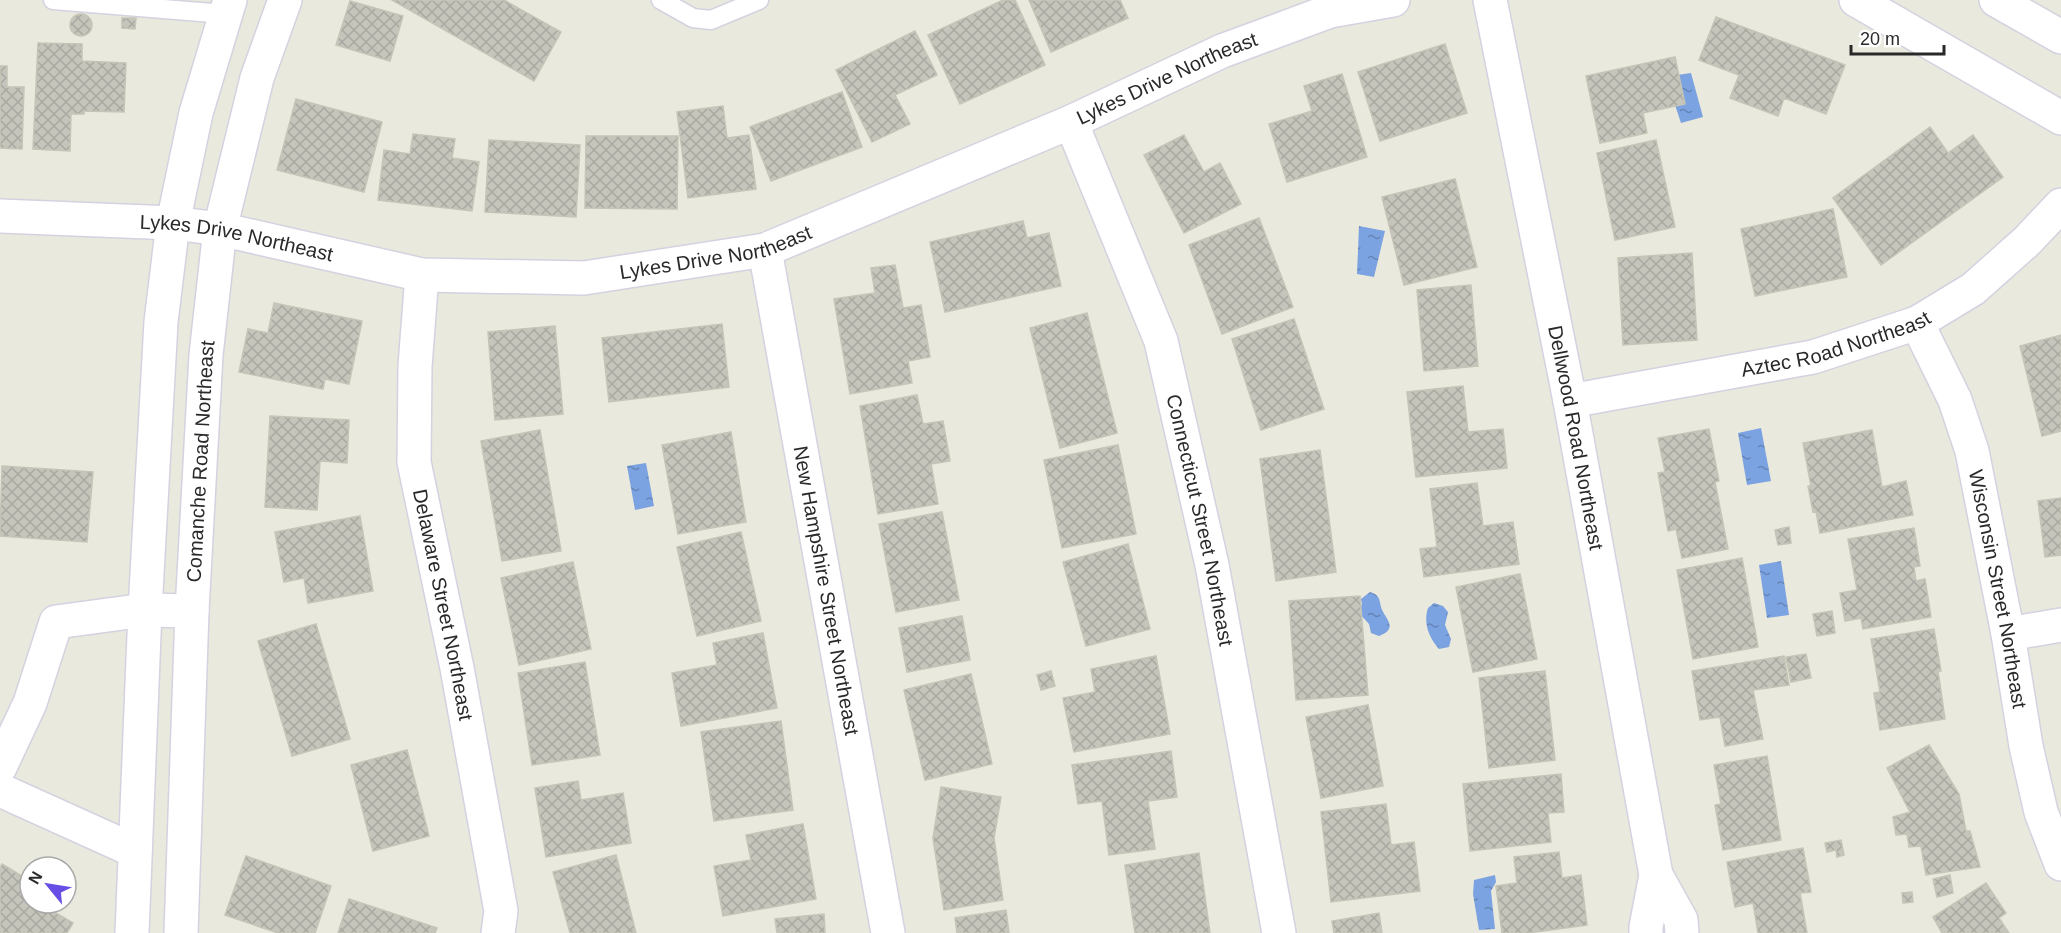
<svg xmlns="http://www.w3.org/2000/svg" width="2061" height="933" font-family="Helvetica,sans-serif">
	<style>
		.water { fill: url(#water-ripples) }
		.building { fill: url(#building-cross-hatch); stroke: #c5c5b7; stroke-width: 1.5 }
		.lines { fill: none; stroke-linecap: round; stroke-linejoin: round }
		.service-casing { stroke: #d4d2e0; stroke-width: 21 }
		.minor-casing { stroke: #d4d2e0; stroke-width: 36 }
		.tertiary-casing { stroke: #d4d2e0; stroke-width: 36 }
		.secondary-casing { stroke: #d4d2e0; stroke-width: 36 }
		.service { stroke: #fff; stroke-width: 18 }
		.minor { stroke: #fff; stroke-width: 33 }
		.tertiary { stroke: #fff; stroke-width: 33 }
		.secondary { stroke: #fff; stroke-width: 33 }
		.labels { text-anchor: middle; stroke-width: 4.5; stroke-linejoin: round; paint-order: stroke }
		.street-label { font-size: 20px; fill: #292929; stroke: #fff }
	</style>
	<defs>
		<pattern id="water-ripples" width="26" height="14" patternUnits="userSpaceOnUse" patternTransform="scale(1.5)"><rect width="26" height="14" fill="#7ba2e1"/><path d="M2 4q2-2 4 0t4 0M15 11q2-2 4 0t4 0" fill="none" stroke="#6584b6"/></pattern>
		<pattern id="building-cross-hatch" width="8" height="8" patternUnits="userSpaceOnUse" patternTransform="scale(1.5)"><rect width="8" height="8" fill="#c5c5bc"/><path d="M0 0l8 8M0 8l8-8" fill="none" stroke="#a9a9a2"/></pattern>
	</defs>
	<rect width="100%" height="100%" fill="#eae9dd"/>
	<!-- water -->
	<path class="water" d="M1691,73L1703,117L1681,123L1675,105L1677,75Z
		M1359,226L1385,231L1374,277L1357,274Z
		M1761,428L1771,481L1747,485L1738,433Z
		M646,463L654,506L635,510L627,466Z
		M1781,561L1789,615L1767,618L1759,565Z
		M1370,592C1380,595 1379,599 1381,607C1384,618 1400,628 1379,636L1371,633L1369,624L1358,612L1362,604L1361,599Z
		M1434,603L1443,606L1448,612L1445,625L1451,639L1449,647L1439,649C1429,638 1423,623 1428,608Z
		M1495,875L1496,882L1491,891L1495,929L1479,930L1473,894L1474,880Z"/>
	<!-- building -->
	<path class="building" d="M392,0H504L561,32L534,81Z
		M1003,0H1015L1045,65L960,104L928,35Z
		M1029,0H1120L1128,18L1051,52Z
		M350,1L403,16L390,61L336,45Z
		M70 25a11 11 0 1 1 22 0a11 11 0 1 1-22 0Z
		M1716,17L1845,65L1826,114L1784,98L1778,116L1730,98L1739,75L1699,60Z
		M122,18H136L135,29L122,28Z
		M915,31L937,75L895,95L910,124L872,142L836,70Z
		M38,43L82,44V61L126,63L124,112L84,111V114H71L70,151L33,149Z
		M1445,44L1467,113L1380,141L1358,72Z
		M1675,57L1685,104L1643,113L1647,133L1600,143L1586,76Z
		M0,66H7V87H24L22,149L0,148Z
		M1342,74L1367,157L1287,182L1269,124L1312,111L1304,86Z
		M842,92L862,147L771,181L750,127Z
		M296,99L382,122L364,192L277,170Z
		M723,106L727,138L749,135L756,189L688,198L677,112Z
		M1930,127L1948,153L1973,135L2003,177L1881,265L1833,198Z
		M413,134L455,139L452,158L479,162L472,211L378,200L384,150L410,154Z
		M1184,135L1204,172L1220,163L1241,204L1184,233L1144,155Z
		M586,136H678L677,209L585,208Z
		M489,140L580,145L576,217L485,212Z
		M1656,140L1675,227L1615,240L1597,153Z
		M1455,179L1477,267L1404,285L1382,197Z
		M1833,209L1847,277L1755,296L1741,229Z
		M1259,218L1293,307L1222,334L1189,245Z
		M1023,221L1027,238L1049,233L1061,286L945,312L930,242Z
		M1692,253L1697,340L1623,345L1618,258Z
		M895,265L903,308L921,305L930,357L908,361L912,383L850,394L834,299L875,293L871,268Z
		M1471,285L1478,366L1424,371L1417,290Z
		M274,303L362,321L349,384L325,379L323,389L239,372L248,329L268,333Z
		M1087,313L1117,433L1060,448L1030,328Z
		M1294,319L1324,409L1261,430L1232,339Z
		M722,324L729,387L609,402L602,338Z
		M555,326L563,414L495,420L488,332Z
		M2061,335V431L2042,436L2020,346Z
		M1463,386L1468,432L1503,429L1507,468L1416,477L1407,392Z
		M917,395L923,424L943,421L950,461L931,464L938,504L878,514L860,406Z
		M270,416L349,420L347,463L320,461L317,510L265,507Z
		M1709,429L1719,481L1715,482L1728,549L1682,558L1676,529L1668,531L1658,473L1665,472L1658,438Z
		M540,430L561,551L502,561L481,441Z
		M1872,430L1882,487L1906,481L1913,515L1820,533L1816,511L1813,512L1808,486H1811L1803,443Z
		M731,432L746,522L678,534L662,445Z
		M1118,445L1136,534L1062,548L1044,460Z
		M1320,450L1336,572L1276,581L1260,459Z
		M2,466L93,472L87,542L0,536Z
		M1477,483L1483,526L1513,522L1519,564L1424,577L1420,549L1437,547L1430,489Z
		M2061,498V555L2045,557L2038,501Z
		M942,512L959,600L896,612L879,524Z
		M360,516L373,591L308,603L304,578L284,582L275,532Z
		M1789,527L1791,543L1778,545L1775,530Z
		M1914,528L1920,566L1914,567L1916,581L1925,579L1931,617L1863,629L1861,618L1845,621L1840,593L1857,590L1848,539Z
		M741,532L761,621L697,636L677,547Z
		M1128,544L1150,629L1086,646L1063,562Z
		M1742,558L1758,647L1693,659L1677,570Z
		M573,562L591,649L519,665L501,578Z
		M1520,574L1537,659L1473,672L1456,587Z
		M1360,596L1368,695L1296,700L1289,601Z
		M1832,611L1835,633L1817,636L1813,614Z
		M962,616L970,660L907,672L899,628Z
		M316,624L350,739L292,756L258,641Z
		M1934,629L1941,671H1938L1945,719L1880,730L1874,693L1880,692L1871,639Z
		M763,633L777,708L681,726L672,673L717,665L713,643Z
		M1806,654L1811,678L1791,682L1786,657Z
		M1156,656L1170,734L1074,752L1063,698L1095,692L1091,669Z
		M1784,656L1789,685L1753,690L1763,739L1725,746L1720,717L1700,720L1692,671Z
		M585,662L600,755L532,765L518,673Z
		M1051,671L1055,686L1041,690L1037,675Z
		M1545,671L1555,760L1489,768L1479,678Z
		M971,674L992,764L925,780L904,690Z
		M1368,705L1383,786L1321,798L1306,717Z
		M781,721L793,810L714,821L701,732Z
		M1929,745L1959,794L1966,831H1970L1980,867L1926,875L1921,846L1909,847L1907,834L1896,835L1893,817L1910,812L1887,768Z
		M407,750L429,836L373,851L351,765Z
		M1171,751L1177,797L1148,801L1155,849L1109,855L1102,801L1078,804L1072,765Z
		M1767,756L1781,840L1723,850L1715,805L1721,804L1714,765Z
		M1561,774L1564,812L1548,813L1551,842L1470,851L1463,784Z
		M578,781L581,800L623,793L631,843L546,857L535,788Z
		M941,787L1001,797L994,838L1003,900L944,910L933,838Z
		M1386,804L1391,845L1414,842L1420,891L1331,902L1321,812Z
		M803,824L816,899L723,916L714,866L751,860L746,835Z
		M1841,840L1844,855L1837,857L1836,850L1827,852L1825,843Z
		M1803,848L1811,892L1800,893L1807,933H1758L1753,903L1735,907L1727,862Z
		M1559,852L1562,878L1581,875L1587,925L1528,933H1502L1496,886L1517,883L1514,857Z
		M1199,853L1210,933H1135L1125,865Z
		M616,855L636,933H570L553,872Z
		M246,856L331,886L315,933H278L225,915Z
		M2,864L30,881V903H39L73,923L67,933H0V868Z
		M1950,875L1953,893L1937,897L1933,879Z
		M1986,883L2006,913L1999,918L2009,933H1942L1933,917Z
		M1912,892L1913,902L1903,903L1902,893Z
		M349,899L437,928L435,933H338Z
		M1006,910L1009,933H957L955,918Z
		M1379,913L1382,933H1334L1332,921Z
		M824,914L825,933H777L775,919Z"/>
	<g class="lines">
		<!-- service casing -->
		<g class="service-casing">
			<path id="service" d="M53,0L225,14
				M661,0L693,18L711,20L759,0"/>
		</g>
		<!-- minor casing -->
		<g class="minor-casing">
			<g id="minor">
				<path id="s1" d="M1490,0L1570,401L1656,875L1681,920L1682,933"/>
				<path id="s2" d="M1071,122L1161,341L1212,565L1279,933"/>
				<path id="s3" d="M0,216L173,223L220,229L422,275L584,278L765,250L1071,122L1222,51L1330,11L1393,0"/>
				<path id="s4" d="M765,250L888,933"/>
				<path id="s5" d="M422,275L415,366L414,462L457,668L501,911L498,933"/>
				<path id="s6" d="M1917,323L1955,400L1972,451L2008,634L2026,746L2041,812L2061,864"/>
				<path id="s7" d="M1570,401L1813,357L1917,323L1973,289L2027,241L2061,205"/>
				<path d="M2008,634L2061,625"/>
				<path d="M0,767L30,703L56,622L145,610L192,611"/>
				<path d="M0,790L135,851"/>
				<path d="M1646,933V927L1656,875"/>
			</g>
		</g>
		<!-- tertiary casing -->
		<g class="tertiary-casing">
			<g id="tertiary">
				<path d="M132,933L145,610L161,322L173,223L196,113L230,0"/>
				<path id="s8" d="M181,933L192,611L206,355L220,229L257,78L285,0"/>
			</g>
		</g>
		<!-- secondary casing -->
		<g class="secondary-casing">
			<path id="secondary" d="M1856,0L2061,118
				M1996,0L2061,37"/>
		</g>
		<!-- service -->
		<use href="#service" class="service"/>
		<!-- minor -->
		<use href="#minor" class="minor"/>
		<!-- tertiary -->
		<use href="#tertiary" class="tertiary"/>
		<!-- secondary -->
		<use href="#secondary" class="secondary"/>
	</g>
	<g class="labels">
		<!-- street labels -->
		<g class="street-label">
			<text dy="7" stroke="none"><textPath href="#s3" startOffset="1210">Lykes Drive Northeast</textPath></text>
			<text dy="7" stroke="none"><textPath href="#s3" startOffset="238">Lykes Drive Northeast</textPath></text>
			<text dy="7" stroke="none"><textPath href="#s3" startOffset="724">Lykes Drive Northeast</textPath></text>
			<text dy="7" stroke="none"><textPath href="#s7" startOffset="272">Aztec Road Northeast</textPath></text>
			<text dy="7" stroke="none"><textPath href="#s1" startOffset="446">Dellwood Road Northeast</textPath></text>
			<text dy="7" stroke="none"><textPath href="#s8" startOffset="472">Comanche Road Northeast</textPath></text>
			<text dy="7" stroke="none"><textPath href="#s2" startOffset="420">Connecticut Street Northeast</textPath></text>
			<text dy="7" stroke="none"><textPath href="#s6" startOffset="280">Wisconsin Street Northeast</textPath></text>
			<text dy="7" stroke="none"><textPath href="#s4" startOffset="346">New Hampshire Street Northeast</textPath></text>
			<text dy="7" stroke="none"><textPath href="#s5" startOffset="333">Delaware Street Northeast</textPath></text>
		</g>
	</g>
	<!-- north arrow -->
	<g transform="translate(48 885) rotate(300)"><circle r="28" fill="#ffffff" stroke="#a9a9a9" stroke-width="1.5"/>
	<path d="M0-4.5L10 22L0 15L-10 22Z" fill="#684ee5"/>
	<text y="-9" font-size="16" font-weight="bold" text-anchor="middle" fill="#292929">N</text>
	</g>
	<!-- scale -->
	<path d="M1851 45v9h93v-9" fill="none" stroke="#292929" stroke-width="3"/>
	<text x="1860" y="45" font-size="18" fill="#292929" stroke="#ffffff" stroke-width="4.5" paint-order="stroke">20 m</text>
</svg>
